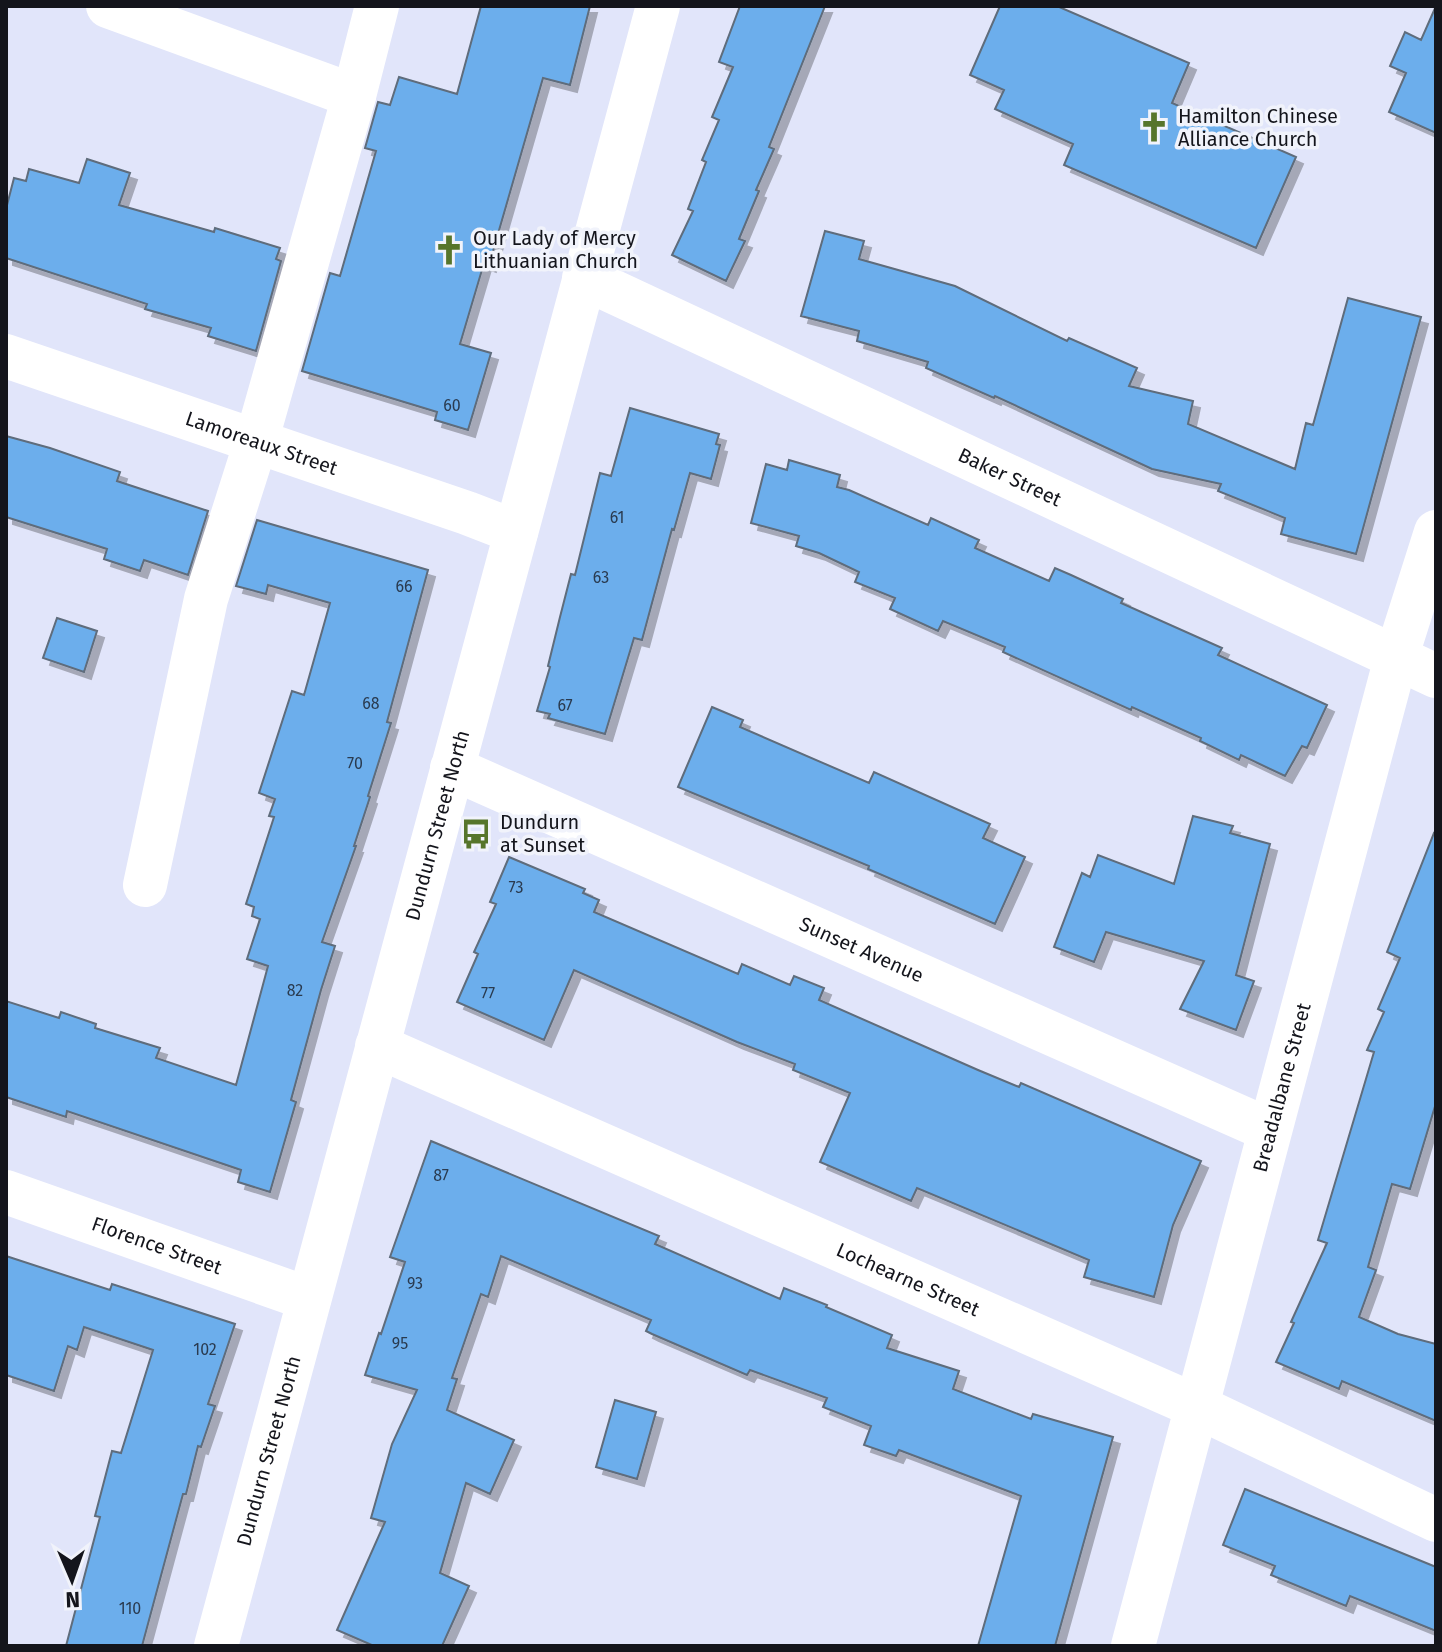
<svg xmlns="http://www.w3.org/2000/svg" width="1442" height="1652" font-family="'Fira Sans',sans-serif">
	<style>
		.building { fill: #6caeec; stroke: #5e6c7b; stroke-width: 2; filter: url(#shadow) }
		.lines { fill: none; stroke-linecap: round; stroke-linejoin: round }
		.minor { stroke: #fff; stroke-width: 44 }
		.major { stroke: #fff; stroke-width: 44 }
		.labels { text-anchor: middle; stroke-width: 7; stroke-linejoin: round; paint-order: stroke }
		.number-label { font-size: 16px; fill: #2a3b50 }
		.poi-label { font-size: 20px; fill: #14151c; stroke: #f1f3fb; text-anchor: start }
		.street-label { font-size: 20px; fill: #14151c; stroke: #f1f3fb }
	</style>
	<defs>
		<filter id="shadow"><feDropShadow dx="7" dy="7" stdDeviation="0" flood-color="#0004"/></filter>
	</defs>
	<rect width="100%" height="100%" fill="#e1e5fa"/>
	<!-- building -->
	<path class="building" d="M481,6H590L570,85L543,78L489,265L484,263L460,344L491,353L468,430L435,420L437,412L302,371L330,273L340,276L376,151L365,148L378,102L390,105L399,77L457,94Z
		M740,6H825L769,147L774,149L756,190L759,191L739,239L745,241L726,281L672,255L693,211L688,209L706,162L702,160L719,120L712,117L733,67L719,62Z
		M1000,6H1057L1189,63L1172,103L1296,157L1256,248L1064,165L1073,144L995,109L1004,90L970,75Z
		M1436,6V133L1389,112L1406,73L1390,66L1405,32L1421,40Z
		M87,159L130,173L119,205L214,232L215,228L280,248L276,259L281,261L256,351L208,336L211,328L145,309L147,304L6,258V209L14,178L26,181L29,169L79,183Z
		M825,231L864,241L859,259L955,286L1067,341L1069,338L1137,368L1129,386L1193,401L1188,424L1295,469L1306,423L1313,425L1348,298L1421,317L1356,554L1281,534L1285,518L1218,491L1221,484L1152,469L995,396L994,398L926,368L928,362L857,341L859,331L801,316Z
		M630,408L719,434L716,444L720,445L711,479L690,473L674,530L672,529L642,640L634,638L605,734L548,718L550,714L537,711L550,667L548,666L560,617L571,574L575,575L600,473L611,476Z
		M6,436L50,448L120,472L117,481L208,511L188,575L144,560L140,571L104,559L107,549L6,517Z
		M789,460L840,475L837,487L849,490L928,525L931,518L979,540L975,548L1049,581L1055,568L1071,575L1123,599L1121,603L1222,648L1218,655L1327,705L1307,748L1302,746L1285,776L1241,755L1239,760L1200,741L1201,738L1132,707L1131,710L1003,652L1005,647L943,621L938,631L890,609L895,598L855,582L859,572L819,553L796,546L799,536L751,523L766,464L787,470Z
		M257,520L428,570L387,722L391,723L368,796L370,797L354,846H356L322,942L335,946L321,990L291,1100L296,1102L270,1192L238,1182L241,1170L67,1111L66,1117L6,1097V1001L59,1018L61,1012L96,1024L95,1028L160,1048L156,1058L236,1085L268,966L247,959L260,919L252,916L254,907L246,904L274,817L269,816L275,799L259,793L292,691L304,695L330,603L268,585L266,594L236,586Z
		M57,618L97,631L84,672L43,658Z
		M712,707L743,720L740,727L869,783L874,772L990,824L983,838L1025,857L995,924L868,869L869,866L678,787Z
		M1193,816L1233,826L1230,833L1270,844L1236,975L1254,981L1236,1030L1180,1009L1204,961L1106,932L1094,962L1054,947L1082,873L1090,877L1098,855L1174,884Z
		M1434,833L1436,834V1103L1410,1189L1392,1184L1368,1267L1376,1270L1359,1317L1398,1334L1436,1344V1421L1342,1381L1339,1389L1276,1362L1294,1323L1291,1322L1327,1243L1318,1240L1374,1052L1367,1050L1384,1012L1378,1009L1400,958L1387,952Z
		M509,857L585,889L583,893L599,900L594,912L738,974L742,964L790,985L794,976L824,988L819,1000L978,1070L1019,1087L1021,1083L1201,1161L1173,1225L1154,1297L1084,1277L1089,1260L917,1188L911,1201L820,1162L850,1093L793,1070L795,1064L737,1042L574,970L544,1040L457,1002L478,954L474,952L496,904L490,902Z
		M431,1141L659,1236L655,1244L780,1299L784,1288L827,1305L826,1307L892,1335L887,1348L959,1371L953,1389L1031,1419L1033,1414L1113,1437L1055,1646H978L1021,1496L899,1450L896,1456L864,1445L871,1426L823,1407L827,1398L750,1370L747,1375L652,1334L646,1331L651,1320L501,1256L488,1297L481,1294L452,1378L457,1379L447,1410L514,1440L490,1494L466,1483L440,1573L469,1586L442,1646H374L337,1630L385,1522L371,1518L392,1444L417,1390L365,1375L379,1333L381,1334L405,1262L390,1257Z
		M6,1256L110,1290L112,1284L235,1324L208,1404L215,1406L201,1447L198,1446L186,1494H183L142,1646H66L100,1517L95,1516L112,1451L121,1453L153,1350L84,1327L77,1350L68,1346L54,1391L6,1375Z
		M615,1400L656,1412L637,1479L596,1467Z
		M1245,1489L1436,1567V1631L1350,1596L1346,1606L1271,1575L1275,1566L1223,1545Z"/>
	<g class="lines">
		<!-- minor -->
		<g class="minor">
			<path d="M108,6L354,96"/>
			<path id="s1" d="M584,278L1436,676"/>
			<path id="s2" d="M6,356L467,513L516,532"/>
			<path id="s3" d="M452,768L1269,1130"/>
			<path d="M145,885L206,599L256,442L354,96L377,6"/>
			<path id="s4" d="M377,1046L1196,1406L1436,1520"/>
			<path id="s5" d="M6,1192L309,1299"/>
			<path id="s6" d="M1133,1646L1396,658L1436,532"/>
		</g>
		<!-- major -->
		<path class="major" id="s7" d="M216,1646L658,6"/>
	</g>
	<!-- icons -->
	<defs>
		<g id="church-bare" transform="scale(2.4)"><path d="M-1.2-6h2.4v3.5h3.3v2.4h-3.3V6h-2.4V-.1h-3.3v-2.4h3.3Z" fill="#56752b" stroke="#f1f3fb" stroke-width="2.5" paint-order="stroke"/></g>
		<g id="bus-bare" transform="scale(2.4)"><path d="M-5-6H5V4H4V6H2V4H-2V6H-4V4H-5ZM-3.5-4V0h7V-4ZM-3.5 1.2v1.5H-2V1.2ZM2 1.2v1.5H3.5V1.2Z" fill="#56752b" stroke="#f1f3fb" stroke-width="2.5" paint-order="stroke"/></g>
	</defs>
	<g fill-rule="evenodd">
		<use href="#church-bare" x="1154" y="127"/>
		<use href="#church-bare" x="449" y="250"/>
		<use href="#bus-bare" x="476" y="834"/>
	</g>
	<g class="labels">
		<!-- number labels -->
		<g class="number-label">
			<text x="452" y="411">60</text>
			<text x="617" y="523">61</text>
			<text x="601" y="583">63</text>
			<text x="404" y="592">66</text>
			<text x="371" y="709">68</text>
			<text x="565" y="711">67</text>
			<text x="355" y="769">70</text>
			<text x="516" y="893">73</text>
			<text x="295" y="996">82</text>
			<text x="488" y="999">77</text>
			<text x="441" y="1181">87</text>
			<text x="415" y="1289">93</text>
			<text x="400" y="1349">95</text>
			<text x="205" y="1355">102</text>
			<text x="130" y="1614">110</text>
		</g>
		<!-- poi labels -->
		<g class="poi-label">
			<text x="1178" y="123">Hamilton Chinese<tspan x="1178" dy="23">Alliance Church</tspan></text>
			<text x="473" y="245">Our Lady of Mercy<tspan x="473" dy="23">Lithuanian Church</tspan></text>
			<text x="500" y="829">Dundurn<tspan x="500" dy="23">at Sunset</tspan></text>
		</g>
		<!-- street labels -->
		<g class="street-label">
			<text dy="7" stroke="none"><textPath href="#s2" startOffset="270">Lamoreaux Street</textPath></text>
			<text dy="7" stroke="none"><textPath href="#s1" startOffset="470">Baker Street</textPath></text>
			<text dy="7" stroke="none"><textPath href="#s7" startOffset="850">Dundurn Street North</textPath></text>
			<text dy="7" stroke="none"><textPath href="#s3" startOffset="448">Sunset Avenue</textPath></text>
			<text dy="7" stroke="none"><textPath href="#s6" startOffset="578">Breadalbane Street</textPath></text>
			<text dy="7" stroke="none"><textPath href="#s5" startOffset="160">Florence Street</textPath></text>
			<text dy="7" stroke="none"><textPath href="#s4" startOffset="580">Lochearne Street</textPath></text>
			<text dy="7" stroke="none"><textPath href="#s7" startOffset="202">Dundurn Street North</textPath></text>
		</g>
	</g>
	<!-- border -->
	<rect width="1442" height="1652" fill="none" stroke="#14151c" stroke-width="16"/>
	<!-- north arrow -->
	<g transform="translate(72 1580) rotate(178)" stroke="#f1f3fb" stroke-width="6" paint-order="stroke">
	<path d="M0-6L14 30L0 20L-14 30Z" fill="#14151c"/>
	<text y="-12" font-size="22" font-weight="bold" text-anchor="middle" fill="#14151c">N</text>
	</g>
</svg>
